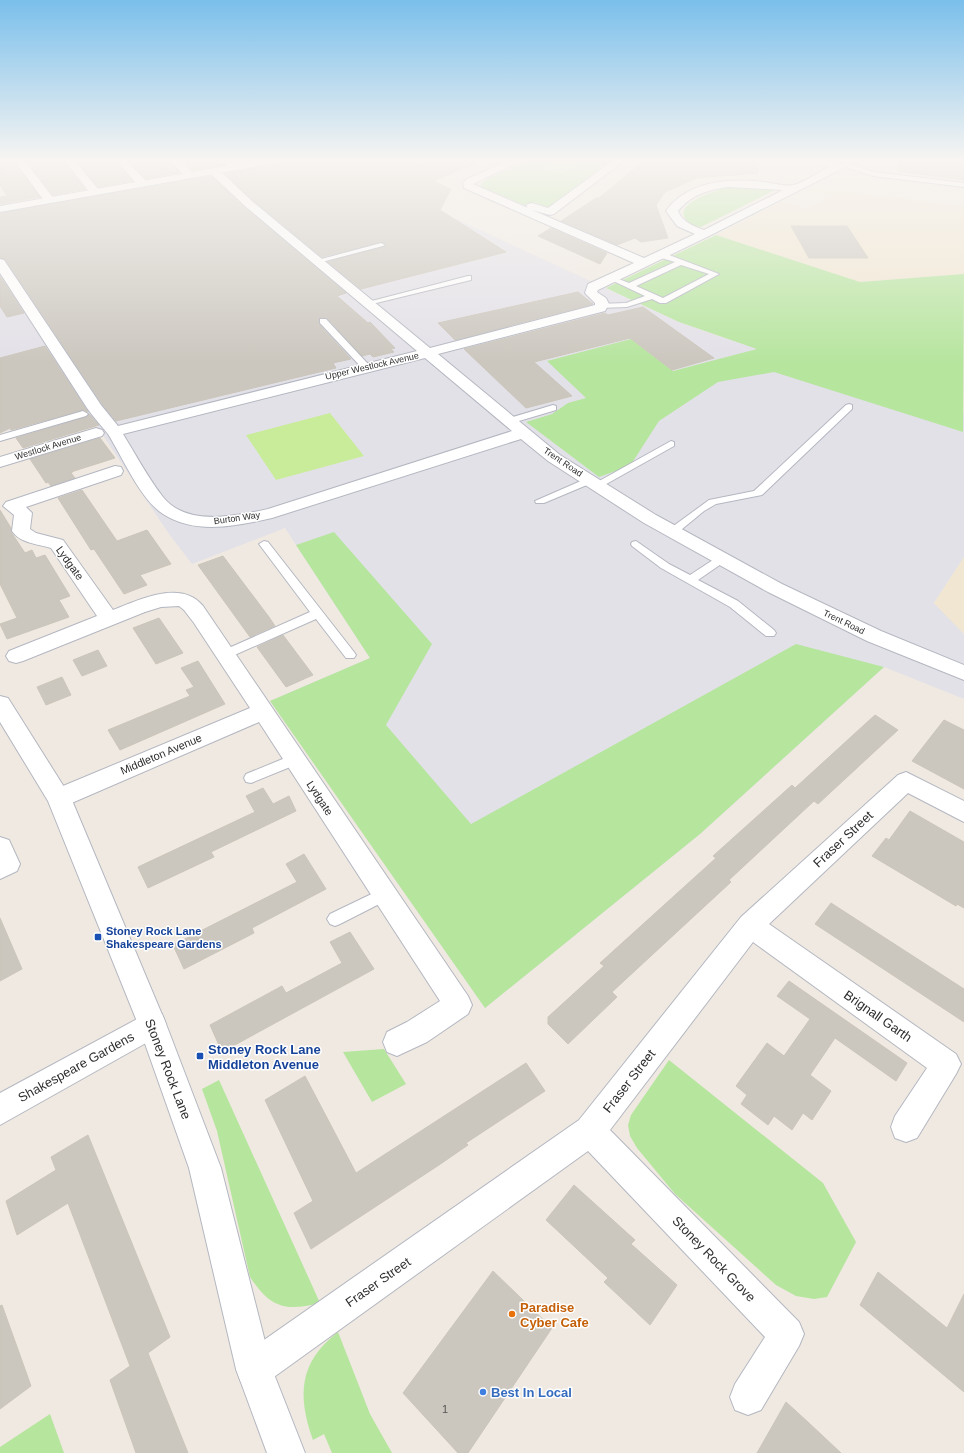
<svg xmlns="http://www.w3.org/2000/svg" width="964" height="1453" viewBox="0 0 964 1453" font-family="Arial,sans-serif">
<rect width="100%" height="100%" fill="#efe9e1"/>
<polygon fill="#e3e1e8" points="299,160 444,160 387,187 679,322 721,337 964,413 964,557 934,603 964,634 964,699 884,667 700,834 485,1008 270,701 370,658 285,528 192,564 169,534 84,407 0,433 0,212"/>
<g fill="#f0e6d1">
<polygon points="812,187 964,206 964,274 860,282 716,235 782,201 807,209 832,195 804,191"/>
<polygon points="964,557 964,634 934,603"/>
</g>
<g fill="#b6e59e">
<polygon points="530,160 558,160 542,169 581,162 572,160 612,160 548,208 535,202 524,205 481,187 481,184 485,180"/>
<path d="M728,187L774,188L775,190L701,227C694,226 689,224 685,218C675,203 717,190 728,187Z"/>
<polygon points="716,235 860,282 964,274 963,432 774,372 718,382 659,421 630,466 599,477 526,422 552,414 568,403 586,398 547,361 631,339 673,371 757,349 679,322 606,288"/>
<polygon points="334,532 432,644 386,725 471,824 796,644 884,667 700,834 485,1008 270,701 370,658 296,545"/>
<polygon points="384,1049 406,1084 372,1102 343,1052"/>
<polygon points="669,1060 823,1183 856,1242 827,1297 814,1299 796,1296 776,1285 675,1194 637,1148 630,1136 628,1125 631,1115"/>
<path d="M219,1080L320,1303C284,1312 270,1307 250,1277L217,1131L202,1089Z"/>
<path d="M338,1332L370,1414L392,1453H332L324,1434L313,1440C297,1395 299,1362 338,1332Z"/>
<polygon points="50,1414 64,1453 0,1453 0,1447"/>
</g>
<g fill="#c9ec9a">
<polygon points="558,160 581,162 562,173 542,169"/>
<polygon points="330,413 364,456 276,480 246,435"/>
</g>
<g fill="#cbc7bf" stroke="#cbc5ba">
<polygon points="0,160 13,160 40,197 0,204 0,197 7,196 0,185"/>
<polygon points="26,160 63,160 85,189 53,195"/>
<polygon points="76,160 115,160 133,181 98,187"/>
<polygon points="128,160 168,160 180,173 146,179"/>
<polygon points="182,160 221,160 225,165 193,170"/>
<polygon points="282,160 411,160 417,165 422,163 421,160 484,160 433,181 451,189 440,210 506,252 361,289 328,262 383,247 386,246 386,244 381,242 322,257 254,201 225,174 276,164"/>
<polygon points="645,160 757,160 758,173 697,178 665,192 656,205 668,238 641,242 635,238 617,245 561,221 596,198 599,198"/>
<polygon points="899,160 964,160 964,180 898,171"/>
<polygon points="211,176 244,207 346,293 337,296 368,323 370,322 395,348 391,349 394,352 373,357 370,354 362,356 327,318 320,318 319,324 351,359 333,363 336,368 116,421 102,404 5,259 0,258 0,213"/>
<polygon points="791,226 847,226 868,258 809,258"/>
<polygon points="551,228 607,253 600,264 538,236"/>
<polygon points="0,276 24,313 7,317 0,306"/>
<polygon points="578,292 593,304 455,340 438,323"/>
<polygon points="643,307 714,358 672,370 630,338 534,362 572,396 526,408 464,349 605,313 608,315"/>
<polygon points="45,346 88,412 83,410 11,430 10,428 0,433 0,358"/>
<polygon points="89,414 99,425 23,448 16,438 86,417"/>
<polygon points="100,438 115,458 74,471 71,473 75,478 51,486 48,482 46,483 30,459"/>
<polygon points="82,490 117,541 147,530 171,564 140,575 147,585 124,594 94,549 91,550 58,498"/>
<polygon points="0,510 11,528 11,532 25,553 32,550 36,558 45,555 70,596 59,600 69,617 7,639 0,624 17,618 0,584"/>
<polygon points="223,556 269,617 275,626 250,637 198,565"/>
<polygon points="159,618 183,653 156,664 133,628"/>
<polygon points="283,635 313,675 286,687 257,647"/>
<polygon points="98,650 107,666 82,676 73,660"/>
<polygon points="198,661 225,704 120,750 108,730 190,696 186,690 194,687 181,668"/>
<polygon points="62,677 71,695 46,705 37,687"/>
<polygon points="875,715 898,730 818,804 814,801 729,880 731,882 612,992 617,997 568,1044 548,1024 548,1017 604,966 600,963 716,858 713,856 792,785 795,788"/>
<polygon points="944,720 964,730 964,789 912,761"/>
<polygon points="263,788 273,804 289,796 296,811 211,852 214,857 148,888 138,867 255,812 246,796"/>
<polygon points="910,811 964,842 964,908 957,904 956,906 872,856 886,838 889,840"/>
<polygon points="304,854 326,889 252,928 254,933 184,969 173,945 297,882 286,864"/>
<polygon points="831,903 964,989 964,1022 815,924"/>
<polygon points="0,918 22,969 0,981"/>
<polygon points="350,932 374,969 222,1052 210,1025 282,986 286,993 342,963 330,942"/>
<polygon points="789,981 907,1063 896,1081 835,1038 810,1075 831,1091 812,1120 803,1113 792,1130 774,1116 768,1125 741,1104 747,1095 736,1086 767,1043 784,1056 810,1019 777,996"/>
<polygon points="526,1063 545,1091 466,1143 468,1145 439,1165 311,1249 294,1213 313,1201 265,1100 305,1076 356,1173"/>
<polygon points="88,1135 170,1337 148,1353 188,1453 136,1453 110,1380 130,1366 68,1203 17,1235 6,1201 56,1170 51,1157"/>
<polygon points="574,1185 635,1240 631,1244 677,1285 650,1325 604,1282 608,1278 546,1220"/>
<polygon points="493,1271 552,1328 468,1453 458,1453 403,1393"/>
<polygon points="878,1272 947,1328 964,1294 964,1392 860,1305"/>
<polygon points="2,1305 31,1386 0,1409 0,1306"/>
<polygon points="786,1402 809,1423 841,1453 757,1453"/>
</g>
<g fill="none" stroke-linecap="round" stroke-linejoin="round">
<g stroke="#b4b7c1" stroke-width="2">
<g id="lane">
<polygon points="412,160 419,160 421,162 418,164"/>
<polygon points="842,162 874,172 964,183 964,187 873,176 840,165 840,163"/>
<polygon points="381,243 385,245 383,246 318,263 314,261"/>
<path d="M658,253H664L719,274L666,303H660L652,299L627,307L598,308V304L626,303L645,296L607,278L611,276L629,283L675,262L658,257ZM681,265L709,274L663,298L636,286Z"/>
<polygon points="468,276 471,276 471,280 368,305 364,303"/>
<polygon points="320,319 326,319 369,365 369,369 363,369 320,323"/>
<polygon points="849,404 852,405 852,409 762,495 716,504 704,511 676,534 668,534 667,532 668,530 709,500 754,491 846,405"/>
<polygon points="553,405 556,406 556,410 509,424 504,421 506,419"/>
<polygon points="83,411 88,414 86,416 0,441 0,435"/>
<polygon points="671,441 674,442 674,446 601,487 597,488 592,485"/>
<polygon points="590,477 595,480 594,482 544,503 536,503 535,501"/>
<polygon points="264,541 268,542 354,652 356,655 354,658 346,658 316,619 230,657 222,657 220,654 222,651 310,612 259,544"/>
<polygon points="636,541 669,564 690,575 716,558 724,558 725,560 724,562 698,580 738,601 774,630 776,633 774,636 766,636 730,607 661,568 632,546 631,544 632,542"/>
<polygon points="295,754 300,755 302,759 300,763 251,783 246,782 244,778 246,774"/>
<polygon points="384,888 389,889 392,894 389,899 340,924 335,926 330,924 327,919 330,914"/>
</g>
</g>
<g stroke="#b4b7c1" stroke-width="2">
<g id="street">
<polygon points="14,160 24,160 55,200 53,202 45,202"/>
<polygon points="64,160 74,160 99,190 100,192 99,194 91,194"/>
<polygon points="116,160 126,160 146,181 147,183 146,185 138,185"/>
<polygon points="169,160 180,160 195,175 194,177 186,177"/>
<polygon points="222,160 233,160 240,167 235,170 231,169"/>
<path d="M510,160H523L473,184L528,208L526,206L528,204L532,203L548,208L614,160H625L554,214L550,215L532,210L644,258L695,234L677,226L666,211C688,180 730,178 765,182C773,183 785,187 793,185C802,184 822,170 831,166L807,163L802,160H856L855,162L709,236L598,290L597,292L606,298L609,304L605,311L438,354L560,455L656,515L782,584L881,631L964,665V680L867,641L768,592L644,523L548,461L521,439L272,518C237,526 195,535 163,514C140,499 123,458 108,434C101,425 93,417 87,408C58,363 29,318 0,273V259L4,260L101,405L118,426L417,351L245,206L210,173L209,171L210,169H218L253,202L430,348L595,305V303L585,293L588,284L634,263L464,188L463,183L467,179ZM728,187L783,190L704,230C694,226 682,222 678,211C691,195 707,190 728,187ZM425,358L512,431L268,509C236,516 187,527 163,497C148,478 136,455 123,434Z"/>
<polygon points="96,428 102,430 104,433 102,436 0,467 0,457"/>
<path d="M115,466L121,467L123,471L121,475L26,507L32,513L30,529L36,533L63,540L113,610C139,600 181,579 203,606L468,996L472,1005L468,1014L427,1042L397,1056L387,1052L383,1042L387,1032L407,1022L440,1001L259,722L67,805L59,807L51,805L47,798L51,791L250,708L194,623L184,610L179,606L161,607L145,612L23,661L16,663L9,661L6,656L9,651L97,616L51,548C37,544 20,543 12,531L14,515L3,506L6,502Z"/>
<polygon points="906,772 964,801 964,822 908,793 769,924 956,1054 961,1064 956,1074 917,1138 906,1142 895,1138 891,1127 895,1116 927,1068 753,942 610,1130 799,1322 804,1334 799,1346 761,1410 748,1415 735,1410 730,1397 735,1384 765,1337 588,1151 267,1382 254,1387 241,1382 236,1369 241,1356 579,1120 741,917 898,775"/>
<polygon points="0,837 9,840 20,864 17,871 0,879"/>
<polygon points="152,1011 162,1014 166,1024 162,1034 0,1125 0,1093"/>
</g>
</g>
<g stroke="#b4b7c1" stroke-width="2">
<g id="secondary">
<polygon points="260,160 281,160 276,163 0,212 0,206"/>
<polygon points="0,696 8,698 71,798 166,1024 221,1168 272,1369 305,1453 267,1453 236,1369 189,1168 138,1024 48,801 0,722"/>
</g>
</g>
<use href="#lane" fill="#fff" fill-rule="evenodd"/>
<use href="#street" fill="#fff" fill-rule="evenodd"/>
<use href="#secondary" fill="#fff" fill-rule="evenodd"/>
</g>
<linearGradient id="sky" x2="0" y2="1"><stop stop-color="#7abfeb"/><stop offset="0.44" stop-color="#f8f5f2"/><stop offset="1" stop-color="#f8f5f2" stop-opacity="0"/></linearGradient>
<rect width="964" height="363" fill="url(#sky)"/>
<g fill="#1a4fb4" stroke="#fff" stroke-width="1.5">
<rect x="94" y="933" width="8" height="8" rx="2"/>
<rect x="196" y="1052" width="8" height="8" rx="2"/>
</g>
<circle fill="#e8710a" stroke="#fff" stroke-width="1.5" cx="512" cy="1314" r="4"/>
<circle fill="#3f7fe0" stroke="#fff" stroke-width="1.5" cx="483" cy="1392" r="4"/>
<g text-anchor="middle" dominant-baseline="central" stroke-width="3" stroke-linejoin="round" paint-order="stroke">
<g font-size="9" fill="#2e2e2e" stroke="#fff">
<text transform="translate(372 366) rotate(-13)">Upper Westlock Avenue</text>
<text transform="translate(48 447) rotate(-17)">Westlock Avenue</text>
<text transform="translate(563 462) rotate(34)">Trent Road</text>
<text transform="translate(237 518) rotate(-8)">Burton Way</text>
<text transform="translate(844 622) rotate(26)">Trent Road</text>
</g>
<g font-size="11" fill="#2e2e2e" stroke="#fff">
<text transform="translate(70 563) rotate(54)">Lydgate</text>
<text transform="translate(161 754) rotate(-23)">Middleton Avenue</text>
<text transform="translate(320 798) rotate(57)">Lydgate</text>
</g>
<g font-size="11" font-weight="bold" fill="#164399" stroke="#fff" text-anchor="start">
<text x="106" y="931">Stoney Rock Lane<tspan x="106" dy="13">Shakespeare Gardens</tspan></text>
</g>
<g font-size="11" fill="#555452">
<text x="445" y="1409">1</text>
</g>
<g font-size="13" fill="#2e2e2e" stroke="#fff">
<text transform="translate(843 839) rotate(-43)">Fraser Street</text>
<text transform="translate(878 1016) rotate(35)">Brignall Garth</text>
<text transform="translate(76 1067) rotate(-29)">Shakespeare Gardens</text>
<text transform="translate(168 1069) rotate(69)">Stoney Rock Lane</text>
<text transform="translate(629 1081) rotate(-52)">Fraser Street</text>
<text transform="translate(714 1259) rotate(46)">Stoney Rock Grove</text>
<text transform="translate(378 1282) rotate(-35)">Fraser Street</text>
</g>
<g font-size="13" font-weight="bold" fill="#164399" stroke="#fff" text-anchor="start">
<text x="208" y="1049">Stoney Rock Lane<tspan x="208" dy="15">Middleton Avenue</tspan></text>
</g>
<g font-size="13" font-weight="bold" fill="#c56008" stroke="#fff" text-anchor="start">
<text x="520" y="1307">Paradise<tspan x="520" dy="15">Cyber Cafe</tspan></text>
</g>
<g font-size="13" font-weight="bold" fill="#366cbe" stroke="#fff" text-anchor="start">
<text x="491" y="1392">Best In Local</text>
</g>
</g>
</svg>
